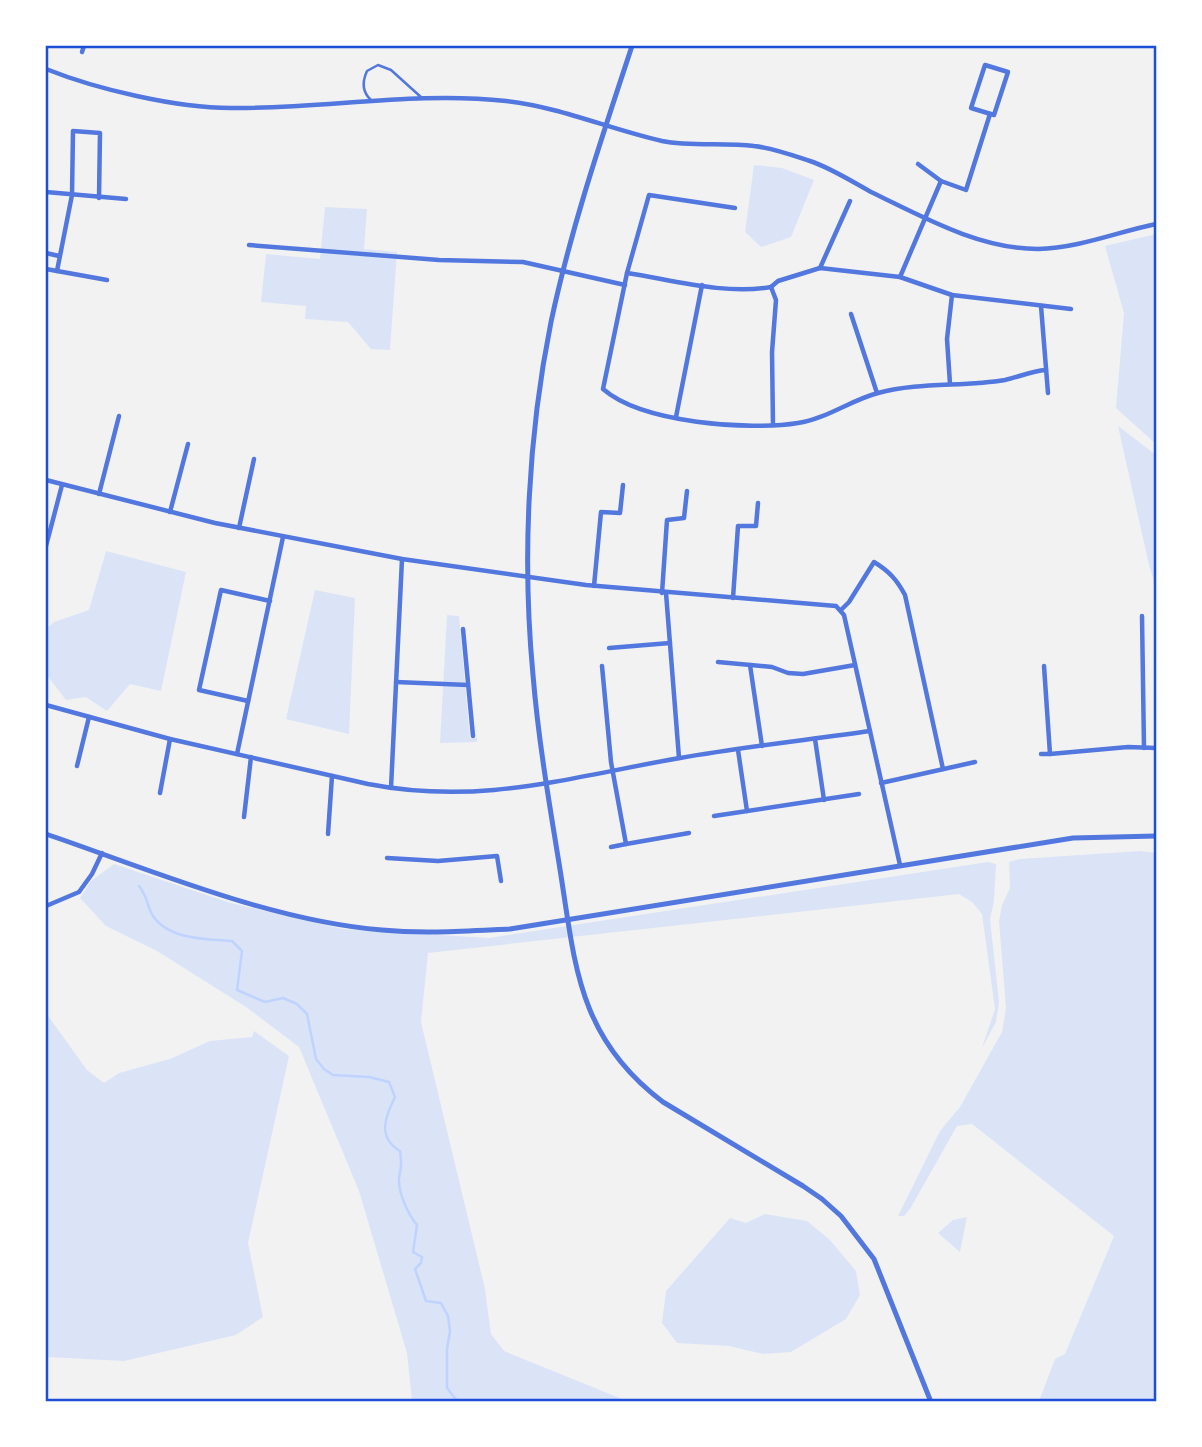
<svg xmlns="http://www.w3.org/2000/svg" width="1202" height="1447" viewBox="0 0 1202 1447" font-family="Cabin,sans-serif">
<rect width="100%" height="100%" fill="#f2f2f2"/>
<g fill="#dbe4f7">
<polygon points="754,165 782,168 814,180 791,237 761,247 745,232"/>
<polygon points="325,207 367,209 364,249 397,252 390,350 371,349 348,322 305,319 306,306 261,302 266,254 320,259"/>
<polygon points="1156,234 1156,444 1116,408 1124,313 1105,246"/>
<polygon points="1118,426 1156,455 1156,587 1149,565"/>
<polygon points="106,551 186,572 161,691 130,684 107,711 86,697 66,700 46,674 46,629 54,622 89,610"/>
<polygon points="315,590 355,598 349,734 286,719"/>
<polygon points="447,615 459,616 470,738 477,738 477,742 440,743"/>
<polygon points="1140,851 1156,853 1156,1401 1039,1401 1055,1359 1065,1354 1114,1236 972,1124 957,1126 910,1209 904,1216 898,1216 940,1131 960,1107 1002,1032 1006,1008 999,921 1002,905 1010,888 1009,862 1020,859"/>
<polygon points="988,862 996,864 994,901 990,919 999,1002 996,1022 982,1048 995,1009 982,914 972,902 959,894 428,953 421,1022 485,1289 491,1334 504,1351 627,1401 412,1401 407,1353 359,1191 299,1047 246,1007 157,951 106,926 80,898 91,881 114,864 231,903 343,929 489,938"/>
<polygon points="46,1013 87,1070 104,1083 119,1073 170,1059 210,1041 252,1037 254,1031 289,1056 248,1243 263,1317 236,1335 124,1361 46,1357"/>
<polygon points="765,1214 807,1221 830,1240 856,1271 860,1295 846,1319 791,1352 763,1354 729,1346 677,1343 662,1323 666,1291 730,1218 746,1223"/>
<polygon points="967,1217 960,1252 938,1233 953,1220"/>
</g>
<g fill="none" stroke-linecap="round" stroke-linejoin="round">
<g stroke="#bfd3fe" stroke-width="2.5">
<path d="M139,886C148,897 147,907 153,916C169,940 208,939 232,941L242,951L237,990L265,1002L283,998L297,1004L307,1014L316,1059L324,1069L333,1075L369,1077L389,1082L395,1097C385,1117 377,1137 400,1151C402,1162 401,1168 399,1178C398,1193 408,1214 417,1225L413,1252L422,1257L421,1263L415,1269L426,1301L441,1303L448,1316L450,1331L447,1349V1388L458,1402"/>
<polyline points="488,1402 492,1402"/>
</g>
<path stroke="#5277de" stroke-width="2.5" d="M371,100C362,92 362,82 367,71L378,65L391,70L422,98"/>
<g stroke="#5277de" stroke-width="4.5">
<polyline points="82,52 84,46"/>
<polygon points="985,65 1008,72 994,115 971,108"/>
<path d="M46,69C96,89 176,108 231,108C323,109 415,91 506,101C560,107 609,129 662,141C692,147 724,142 754,146C773,148 792,155 810,161C831,168 851,181 871,192C923,217 979,249 1038,249C1079,248 1117,232 1156,224"/>
<polyline points="918,164 941,181"/>
<polyline points="46,192 126,199"/>
<path d="M735,208L649,195L627,273L603,389C642,423 749,431 798,423C826,419 851,400 878,393C919,382 963,387 1005,380C1019,377 1031,371 1046,370"/>
<polyline points="249,245 439,260 523,262 625,285"/>
<polyline points="46,253 59,256"/>
<polyline points="820,268 850,201"/>
<polyline points="46,269 107,280"/>
<polyline points="57,271 72,195 73,131 100,133 99,198"/>
<path d="M627,273C673,280 724,295 771,287"/>
<polyline points="900,277 941,181 966,190 990,114"/>
<polyline points="771,287 778,281 820,268 900,277 952,295 1071,309"/>
<polyline points="771,287 776,300 772,352 773,425"/>
<polyline points="1041,306 1048,393"/>
<polyline points="851,314 877,393"/>
<polyline points="950,384 947,339 952,295"/>
<polyline points="676,417 702,285"/>
<polyline points="46,480 215,523 402,559 586,585 836,606 844,615 900,865"/>
<polyline points="99,494 119,416"/>
<polyline points="170,512 188,444"/>
<polyline points="239,528 254,459"/>
<polyline points="46,546 62,485"/>
<polyline points="594,586 601,512 620,513 623,485"/>
<polyline points="662,593 667,520 684,518 687,491"/>
<polyline points="666,593 679,758"/>
<polyline points="733,598 738,526 756,526 758,503"/>
<path d="M841,610L849,602L874,562C889,571 897,580 905,595L943,769"/>
<polyline points="1142,616 1144,748"/>
<polyline points="463,629 473,736"/>
<polyline points="609,648 670,643"/>
<polyline points="718,662 772,667 788,673 803,674 855,665"/>
<polyline points="750,665 762,746"/>
<polyline points="602,666 611,762 626,844 611,847"/>
<polyline points="1044,666 1050,754 1128,747 1156,748"/>
<polyline points="396,682 468,685"/>
<polyline points="248,701 199,690 221,590 270,601"/>
<path d="M46,705L170,739L368,784C482,806 569,777 680,758C743,747 807,740 870,731"/>
<polyline points="815,739 824,800"/>
<polyline points="738,750 747,811"/>
<polyline points="237,754 283,537"/>
<polyline points="1041,754 1050,754"/>
<polyline points="77,766 89,717"/>
<polyline points="881,783 975,762"/>
<polyline points="391,788 402,559"/>
<polyline points="160,793 170,739"/>
<polyline points="714,816 859,794"/>
<polyline points="244,817 251,757"/>
<polyline points="328,834 332,776"/>
<polyline points="626,844 689,833"/>
<polyline points="387,858 438,861 497,856 501,881"/>
<polyline points="46,906 79,892 92,874 102,853"/>
</g>
<g stroke="#5277de" stroke-width="5">
<path d="M632,46C602,137 571,228 551,322C528,436 522,559 533,675C538,736 548,796 558,857C575,958 574,1035 663,1102L803,1186L822,1199L841,1216L874,1259L931,1402"/>
<path d="M46,834C151,870 271,921 382,930C424,934 467,931 510,929L1073,838L1156,836"/>
</g>
</g>
<rect width="1202" height="1447" fill="none" stroke="#ffffff" stroke-width="94"/>
<rect x="47" y="47" width="1108" height="1353" fill="none" stroke="#1d4ed8" stroke-width="2.5"/>
</svg>
